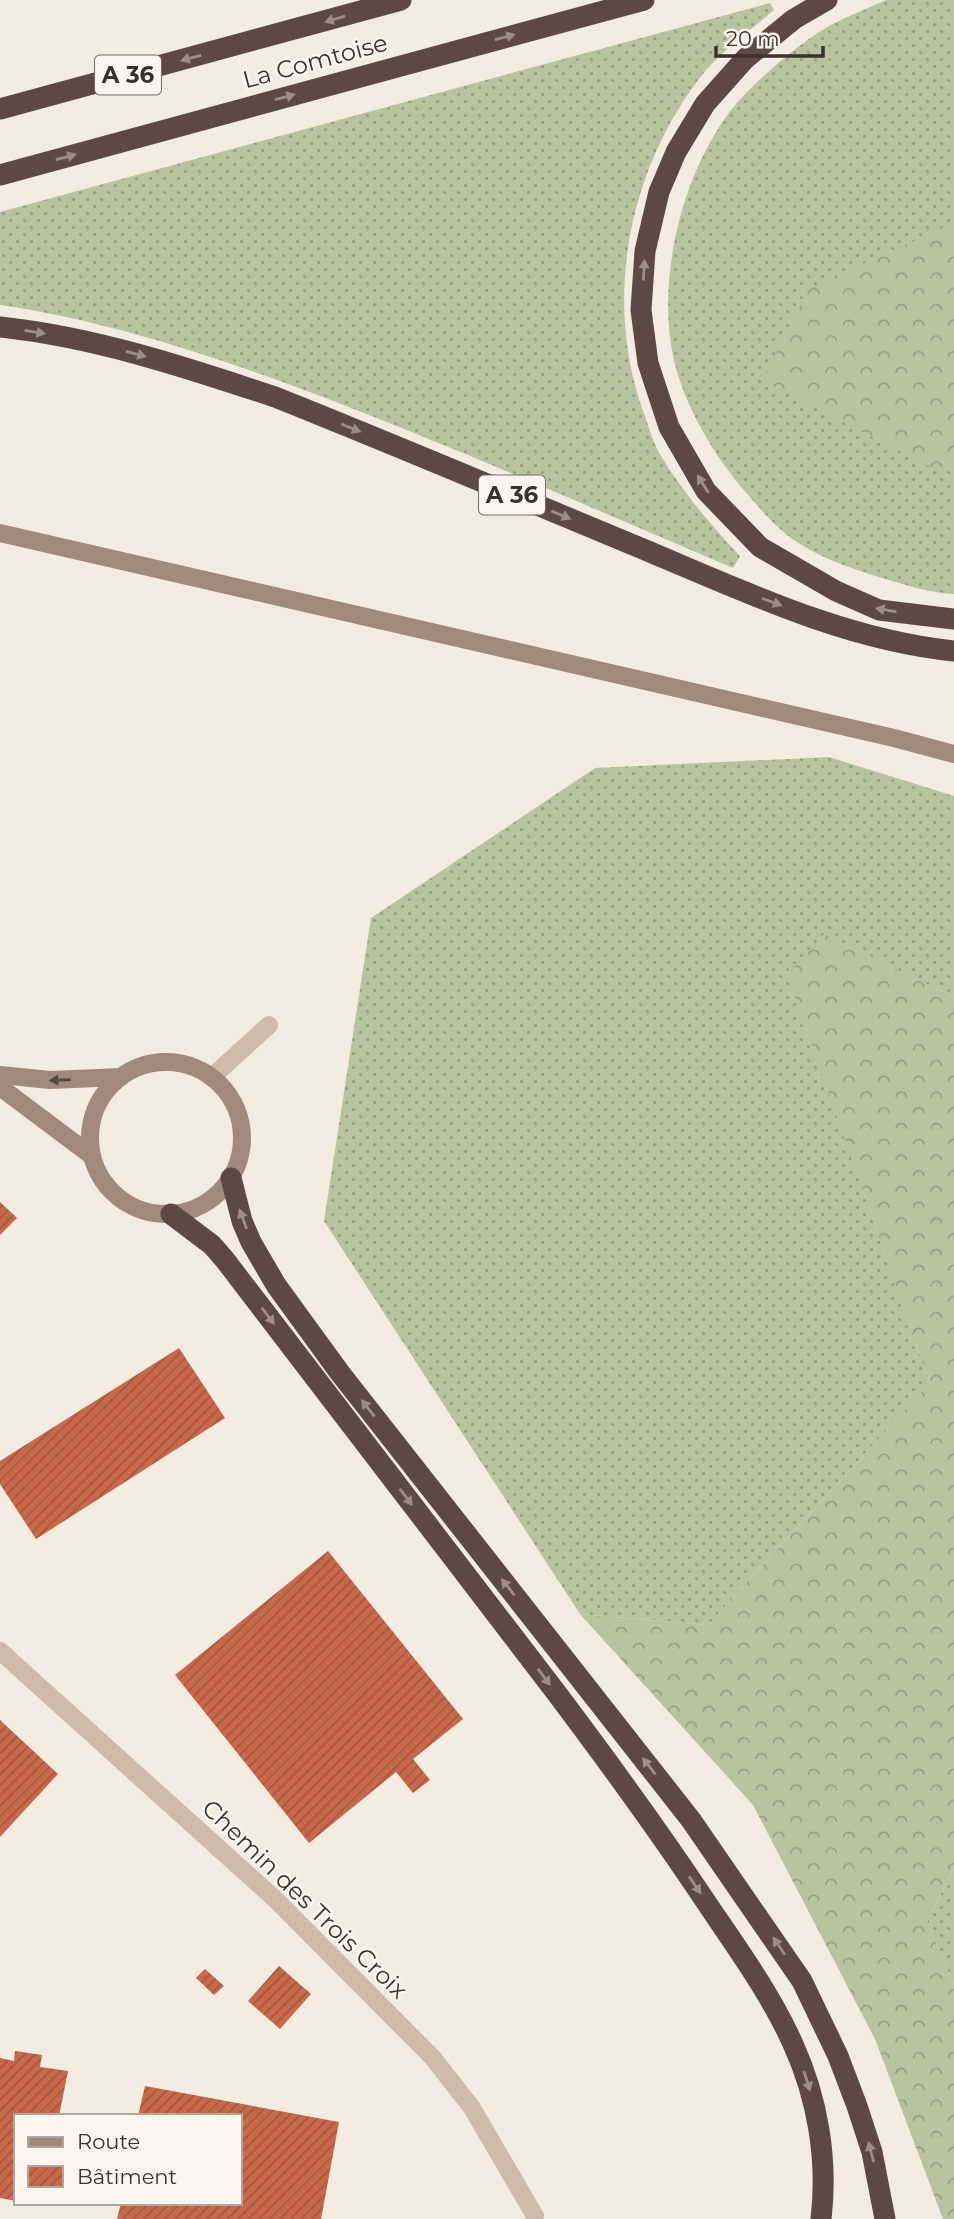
<svg xmlns="http://www.w3.org/2000/svg" width="954" height="2219" viewBox="0 0 954 2219" font-family="Montserrat,sans-serif">
<defs>
<pattern id="grass-dots" width="8" height="8" patternUnits="userSpaceOnUse" patternTransform="scale(1.75)"><rect width="8" height="8" fill="#b8c4a0"/><path d="M2 2h.1M6 6h.1" fill="none" stroke="#97a083" stroke-width="1.8" stroke-linecap="round"/></pattern>
<pattern id="forest-crowns" width="20" height="18" patternUnits="userSpaceOnUse" patternTransform="scale(1.75)"><rect width="20" height="18" fill="#b8c4a0"/><path d="M2 6a3 3 0 1 1 6 0M12 15a3 3 0 1 1 6 0" fill="none" stroke="#97a083"/></pattern>
<pattern id="building-hatch" width="6" height="6" patternUnits="userSpaceOnUse" patternTransform="scale(1.75)"><rect width="6" height="6" fill="#c8694b"/><path d="M-1 1l2-2M0 6l6-6M5 7l2-2" fill="none" stroke="#a4573f"/></pattern>
</defs>
<rect width="100%" height="100%" fill="#f4ebe1"/>
<g fill="url(#grass-dots)">
<path d="M886,0H954V594C929,593 906,585 882,578C850,568 819,558 791,538C773,525 757,505 743,489C715,456 691,416 678,375C653,295 678,184 726,117C745,89 803,39 833,24C850,15 869,8 886,0Z"/>
<path d="M770,3L774,10C752,29 725,48 706,70C630,164 602,296 643,411C648,424 652,439 658,451C681,490 709,523 740,556L733,568C603,513 473,455 341,404C231,362 117,322 0,305V212Z"/>
<polygon points="829,757 954,796 954,997 824,935 788,975 930,1383 708,1625 580,1614 324,1221 371,918 595,768"/>
<polygon points="954,1867 954,1985 927,1922"/>
</g>
<g fill="url(#forest-crowns)">
<polygon points="945,227 954,241 954,454 942,473 762,380 809,288"/>
<polygon points="824,934 954,997 954,1867 927,1922 954,1985 954,2219 943,2219 875,2039 753,1805 580,1614 708,1625 930,1383 787,975"/>
</g>
<g fill="url(#building-hatch)">
<polygon points="0,1202 17,1218 0,1235"/>
<polygon points="179,1348 225,1418 36,1539 0,1484 0,1461"/>
<polygon points="328,1551 463,1719 413,1759 430,1780 413,1793 396,1772 309,1843 175,1675"/>
<polygon points="0,1720 58,1774 0,1837"/>
<polygon points="279,1966 311,1994 280,2029 248,2001"/>
<polygon points="205,1969 224,1986 214,1995 196,1978"/>
<polygon points="15,2051 42,2055 40,2067 68,2071 59,2116 16,2116 16,2201 0,2198 0,2058 14,2061"/>
<polygon points="145,2086 339,2122 321,2219 117,2219 121,2203 240,2203 240,2116 138,2116"/>
</g>
<g fill="none" stroke-linecap="round" stroke-linejoin="round">
<polyline stroke="#cdbbac" stroke-width="18" points="212,1077 269,1025"/>
<polyline stroke="#cdbbac" stroke-width="18" points="0,1651 276,1900 433,2058 472,2108 535,2216"/>
<g stroke="#a18a7d" stroke-width="18">
<polyline points="0,533 894,738 954,754"/>
<circle cx="166" cy="1138" r="76"/>
<polyline points="0,1075 50,1080 121,1077"/>
<polyline points="0,1087 92,1156"/>
</g>
<g stroke="#5c4a42" stroke-width="21">
<polyline points="827,0 794,19 745,59 705,104 676,152 659,192 645,251 641,310 648,363 669,427 706,491 760,547 836,591 879,610 954,619"/>
<polyline points="0,109 401,0"/>
<polyline points="0,175 644,0"/>
<path d="M0,327C94,337 185,367 275,397C398,446 520,498 643,549C743,591 845,640 954,651"/>
<polyline points="231,1178 242,1221 251,1242 276,1285 340,1373 691,1820 802,1981 838,2056 857,2106 872,2152 885,2219"/>
<path d="M171,1214L212,1245L225,1260C335,1404 445,1547 555,1691C607,1760 658,1830 706,1902C737,1948 770,1993 793,2044C818,2099 828,2160 821,2219"/>
</g>
</g>
<defs><path id="oneway-solid" d="M-6-.8H1V-3.2L6.5 0L1 3.2V.8H-6Z" transform="scale(1.75)"/></defs>
<g fill="#9c8e87">
<use href="#oneway-solid" transform="translate(335 19) rotate(164)"/>
<use href="#oneway-solid" transform="translate(505 37) rotate(-15)"/>
<use href="#oneway-solid" transform="translate(191 58) rotate(165)"/>
<use href="#oneway-solid" transform="translate(285 97) rotate(-15)"/>
<use href="#oneway-solid" transform="translate(66 157) rotate(-15)"/>
<use href="#oneway-solid" transform="translate(644 270) rotate(-87)"/>
<use href="#oneway-solid" transform="translate(35 332) rotate(9)"/>
<use href="#oneway-solid" transform="translate(136 354) rotate(15)"/>
<use href="#oneway-solid" transform="translate(351 428) rotate(22)"/>
<use href="#oneway-solid" transform="translate(703 484) rotate(-122)"/>
<use href="#oneway-solid" transform="translate(561 515) rotate(23)"/>
<use href="#oneway-solid" transform="translate(772 602) rotate(20)"/>
<use href="#oneway-solid" transform="translate(886 610) rotate(-170)"/>
<use href="#oneway-solid" transform="translate(243 1219) rotate(-110)"/>
<use href="#oneway-solid" transform="translate(268 1316) rotate(53)"/>
<use href="#oneway-solid" transform="translate(368 1408) rotate(-128)"/>
<use href="#oneway-solid" transform="translate(406 1497) rotate(53)"/>
<use href="#oneway-solid" transform="translate(508 1587) rotate(-128)"/>
<use href="#oneway-solid" transform="translate(544 1677) rotate(53)"/>
<use href="#oneway-solid" transform="translate(649 1766) rotate(-128)"/>
<use href="#oneway-solid" transform="translate(695 1885) rotate(56)"/>
<use href="#oneway-solid" transform="translate(779 1946) rotate(-124)"/>
<use href="#oneway-solid" transform="translate(807 2081) rotate(72)"/>
<use href="#oneway-solid" transform="translate(871 2152) rotate(-105)"/>
</g>
<use fill="#544640" href="#oneway-solid" transform="translate(60 1080) rotate(178)"/>
<g text-anchor="middle" dominant-baseline="central" stroke-width="5" stroke-linejoin="round" paint-order="stroke">
<g fill="#fbf5ee" stroke="#756b66" stroke-width="2">
<rect x="95" y="55.5" width="66" height="39" rx="5"/>
<rect x="479" y="475.5" width="66" height="39" rx="5"/>
</g>
<g font-size="23" font-weight="bold" fill="#3b302b">
<text x="128" y="75">A 36</text>
<text x="512" y="495">A 36</text>
</g>
<g font-size="24" fill="#3b302b" stroke="#fbf5ee">
<text transform="translate(315 61) rotate(-15)">La Comtoise</text>
<text transform="translate(305 1899) rotate(44)">Chemin des Trois Croix</text>
</g>
</g>
<rect x="14" y="2114" width="228" height="91" fill="#fbf5ee" stroke="#aea6a0" stroke-width="2"/>
<rect x="28" y="2137" width="35" height="10" fill="#a18a7d" stroke="#aea6a0" stroke-width="2"/>
<text x="77" y="2149" font-size="21" fill="#3b302b">Route</text>
<rect x="28" y="2166" width="35" height="21" fill="url(#building-hatch)" stroke="#aea6a0" stroke-width="2"/>
<text x="77" y="2184" font-size="21" fill="#3b302b">Bâtiment</text>
<path d="M716 46v10h107v-10" fill="none" stroke="#3b302b" stroke-width="3.5"/>
<text x="726" y="46" font-size="21" fill="#3b302b" stroke="#fbf5ee" stroke-width="5" paint-order="stroke">20 m</text>
</svg>
